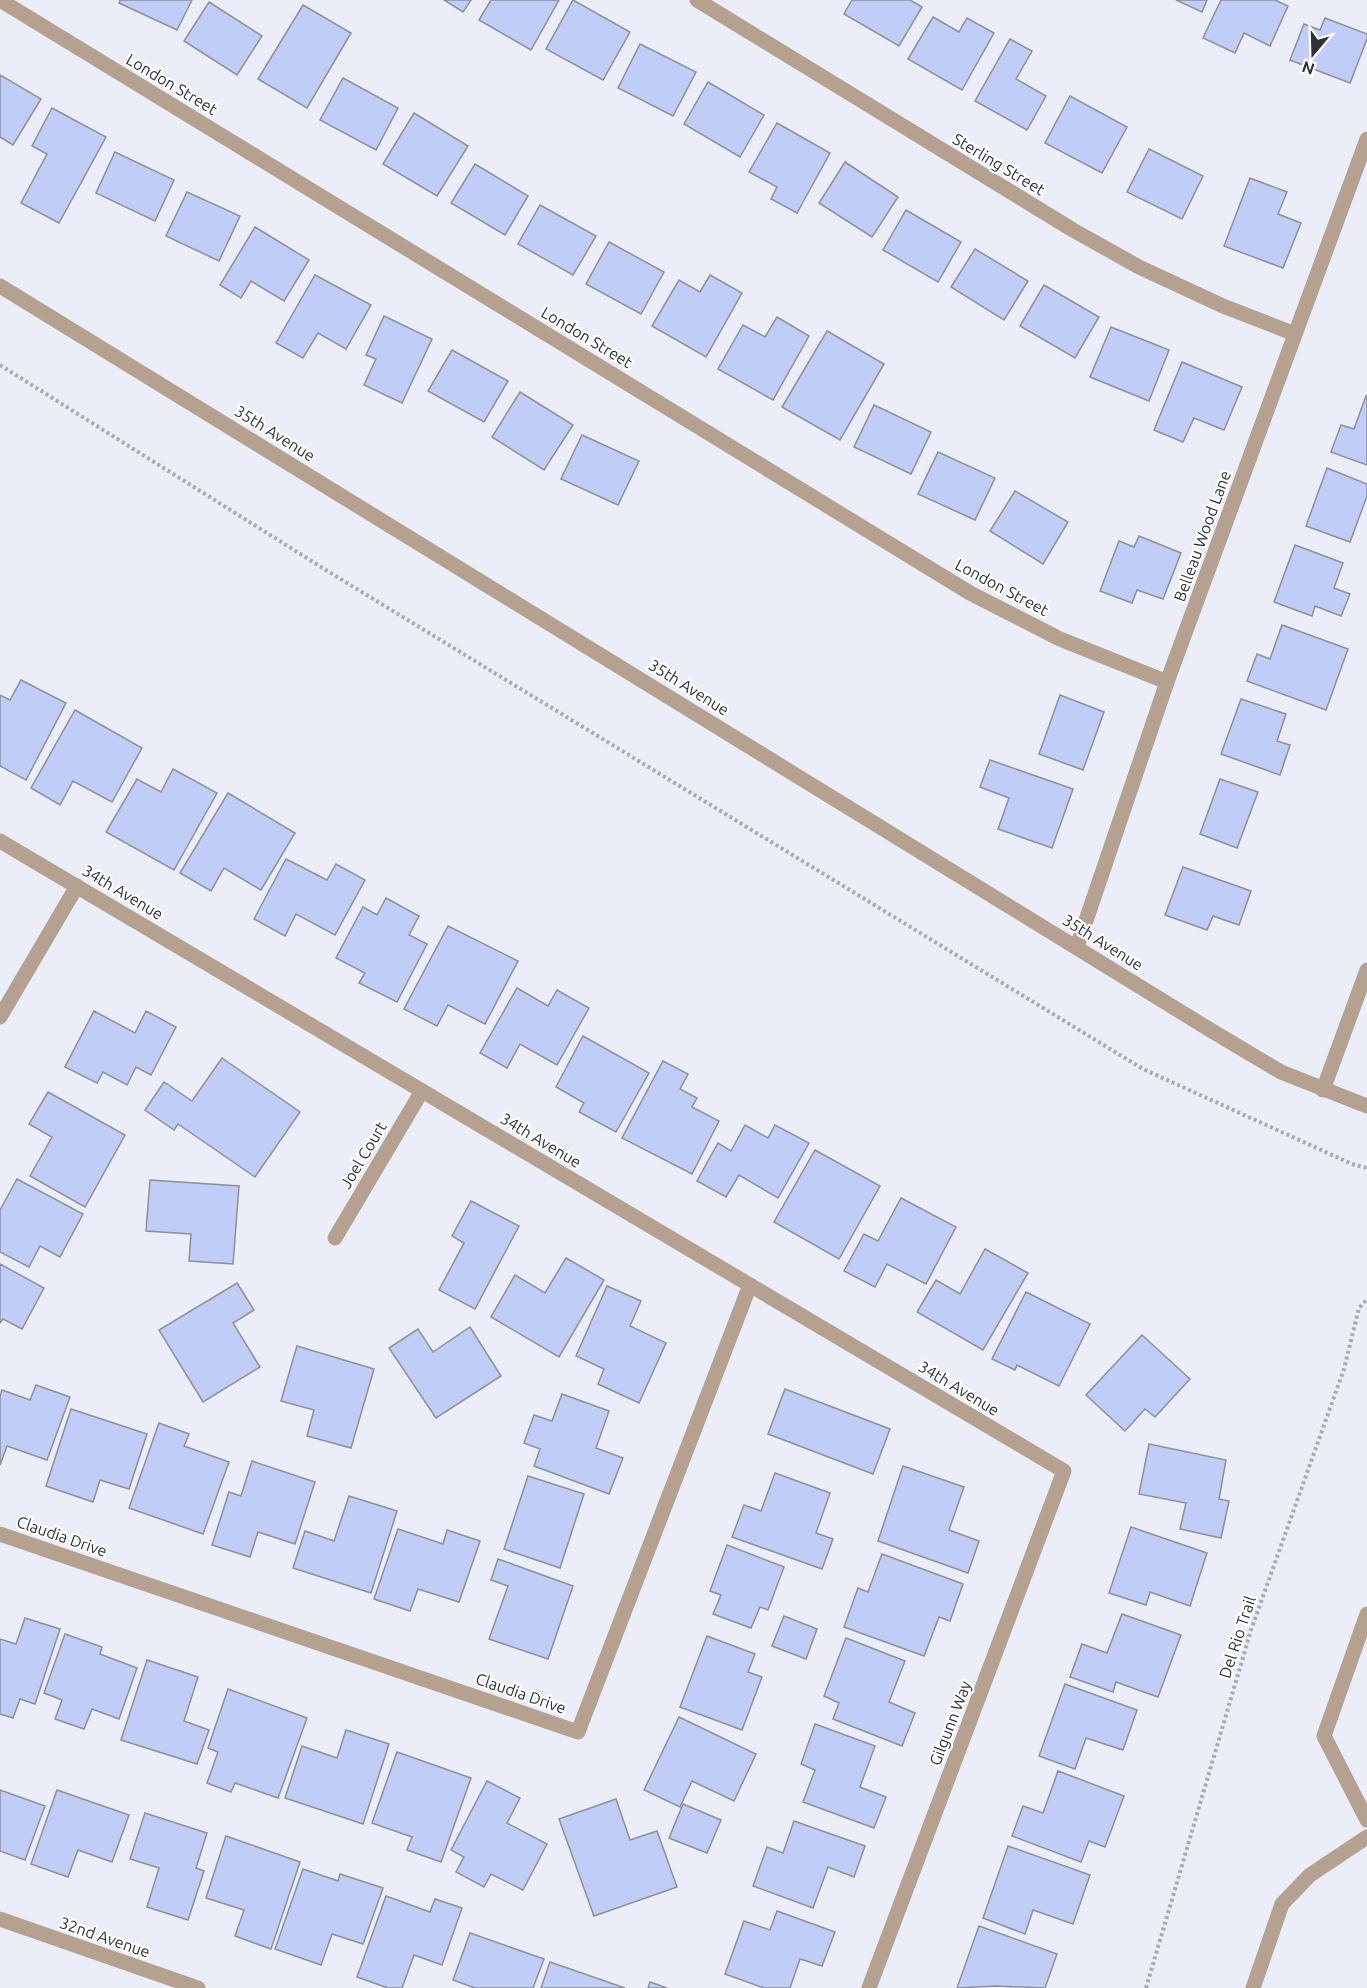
<svg xmlns="http://www.w3.org/2000/svg" width="1367" height="1988" viewBox="0 0 1367 1988" font-family="Ubuntu,sans-serif">
<rect width="100%" height="100%" fill="#ebeef8"/>
<g fill="#c0cdf6" stroke="#8d9099" stroke-width="1.5">
<polygon points="120,0 192,0 177,30 119,3"/>
<polygon points="444,0 471,0 463,12"/>
<polygon points="491,0 559,0 531,50 479,20"/>
<polygon points="573,0 630,32 603,80 546,49"/>
<polygon points="852,0 910,0 922,7 899,46 844,14"/>
<polygon points="1176,0 1207,0 1202,12"/>
<polygon points="1221,0 1275,0 1288,6 1270,46 1244,33 1235,53 1203,38"/>
<polygon points="209,2 262,36 237,75 184,41"/>
<polygon points="303,5 351,33 307,108 258,79"/>
<polygon points="933,17 959,32 967,18 994,33 962,90 908,59"/>
<polygon points="1325,18 1367,34 1367,39 1350,83 1290,60 1304,24 1320,30"/>
<polygon points="1010,39 1032,51 1016,79 1046,96 1027,130 975,101"/>
<polygon points="640,44 696,72 673,116 618,88"/>
<polygon points="0,75 41,99 13,145 0,137"/>
<polygon points="343,78 398,108 376,150 320,120"/>
<polygon points="708,82 764,115 740,157 684,124"/>
<polygon points="1070,96 1127,127 1102,173 1045,143"/>
<polygon points="52,108 106,137 59,223 21,203 47,154 32,146"/>
<polygon points="414,113 468,146 437,196 383,164"/>
<polygon points="777,123 830,153 797,213 771,199 777,187 749,172"/>
<polygon points="1149,149 1203,176 1182,219 1127,192"/>
<polygon points="115,152 174,180 155,221 96,193"/>
<polygon points="845,162 898,197 872,237 819,203"/>
<polygon points="475,164 528,196 505,235 451,203"/>
<polygon points="1250,178 1287,192 1278,214 1301,223 1283,268 1224,246"/>
<polygon points="187,192 240,216 219,261 166,236"/>
<polygon points="540,205 596,236 573,275 518,244"/>
<polygon points="906,210 961,242 938,282 883,250"/>
<polygon points="255,227 309,260 284,301 251,281 241,298 220,285"/>
<polygon points="609,242 664,272 641,314 586,284"/>
<polygon points="975,249 1028,281 1004,320 951,287"/>
<polygon points="315,275 371,305 346,349 318,333 303,358 276,343"/>
<polygon points="710,275 742,293 706,357 652,326 679,280 700,292"/>
<polygon points="1044,285 1099,317 1075,358 1020,326"/>
<polygon points="384,316 432,339 402,403 364,385 376,359 366,355"/>
<polygon points="777,317 809,336 773,400 718,369 743,325 765,337"/>
<polygon points="1111,327 1169,350 1149,401 1090,377"/>
<polygon points="827,331 884,364 840,440 782,407"/>
<polygon points="452,350 508,381 484,422 428,391"/>
<polygon points="1182,362 1242,387 1224,430 1194,418 1183,442 1154,430"/>
<polygon points="520,392 573,425 544,470 492,437"/>
<polygon points="1366,396 1367,396 1367,465 1331,452 1341,425 1354,429"/>
<polygon points="874,405 931,432 911,474 854,447"/>
<polygon points="582,435 639,461 618,505 561,479"/>
<polygon points="938,452 995,478 975,520 918,494"/>
<polygon points="1327,468 1367,484 1367,496 1350,542 1306,526"/>
<polygon points="1015,491 1068,522 1043,564 990,531"/>
<polygon points="1139,536 1181,553 1163,599 1137,590 1132,603 1100,591 1119,541 1134,547"/>
<polygon points="1295,545 1343,563 1334,588 1350,594 1341,616 1315,606 1312,616 1274,602"/>
<polygon points="1282,625 1348,649 1326,710 1247,681 1257,654 1270,659"/>
<polygon points="21,680 66,703 26,780 0,766 0,695 10,700"/>
<polygon points="1060,695 1104,712 1083,770 1039,754"/>
<polygon points="1241,699 1286,714 1277,741 1290,745 1280,775 1221,754"/>
<polygon points="75,710 142,748 112,802 73,781 60,805 31,788"/>
<polygon points="990,760 1073,789 1052,848 998,829 1009,798 980,787"/>
<polygon points="173,769 217,793 174,870 106,832 137,779 161,792"/>
<polygon points="1220,779 1258,792 1237,848 1200,834"/>
<polygon points="228,793 295,833 261,890 224,868 211,891 180,873"/>
<polygon points="286,859 327,880 336,864 365,880 335,935 296,914 285,936 254,919"/>
<polygon points="1183,867 1251,891 1239,925 1213,916 1207,930 1165,915"/>
<polygon points="386,898 419,916 409,935 427,944 397,1002 359,983 365,973 336,958 363,907 377,915"/>
<polygon points="448,926 518,961 485,1024 448,1005 437,1026 404,1009"/>
<polygon points="517,988 548,1006 557,990 589,1008 557,1065 520,1044 507,1068 480,1053"/>
<polygon points="94,1011 135,1033 146,1011 176,1027 151,1075 136,1067 127,1085 103,1072 97,1083 65,1067"/>
<polygon points="583,1036 649,1073 616,1132 579,1112 584,1103 556,1087"/>
<polygon points="222,1058 300,1112 255,1177 178,1124 174,1130 145,1110 164,1082 192,1101"/>
<polygon points="663,1061 688,1074 680,1089 697,1098 692,1107 719,1121 692,1174 622,1138"/>
<polygon points="48,1092 125,1135 85,1207 30,1176 52,1137 29,1124"/>
<polygon points="745,1125 768,1138 775,1125 809,1143 778,1198 739,1175 726,1197 697,1181 718,1143 731,1151"/>
<polygon points="815,1150 880,1186 839,1259 774,1222"/>
<polygon points="17,1179 83,1214 60,1257 40,1246 29,1267 0,1252 0,1210"/>
<polygon points="150,1180 239,1186 233,1264 189,1261 191,1234 146,1231"/>
<polygon points="901,1198 956,1227 926,1284 887,1264 875,1287 844,1271 864,1234 878,1241"/>
<polygon points="471,1201 519,1226 475,1309 439,1290 464,1243 452,1236"/>
<polygon points="985,1249 1028,1273 983,1350 917,1312 936,1280 960,1294"/>
<polygon points="566,1258 604,1280 559,1357 491,1317 515,1275 545,1293"/>
<polygon points="0,1264 44,1288 22,1329 3,1319 0,1323"/>
<polygon points="237,1283 254,1310 233,1323 260,1367 203,1402 159,1330"/>
<polygon points="607,1286 641,1301 630,1326 666,1343 639,1403 598,1384 604,1369 576,1356"/>
<polygon points="1026,1292 1090,1324 1059,1386 1017,1365 1015,1370 992,1359"/>
<polygon points="470,1327 501,1376 436,1418 389,1348 418,1329 433,1352"/>
<polygon points="1142,1335 1190,1379 1155,1417 1145,1409 1125,1431 1086,1395"/>
<polygon points="297,1346 374,1369 351,1448 307,1436 314,1410 281,1401"/>
<polygon points="36,1385 70,1397 47,1460 7,1446 0,1465 0,1396 2,1390 30,1400"/>
<polygon points="785,1389 890,1429 873,1474 768,1434"/>
<polygon points="562,1394 609,1411 596,1448 623,1458 609,1494 534,1466 540,1449 524,1443 534,1415 552,1421"/>
<polygon points="71,1409 147,1434 129,1489 100,1480 93,1502 46,1486"/>
<polygon points="159,1423 189,1434 184,1446 229,1462 203,1534 129,1508"/>
<polygon points="1149,1444 1226,1460 1219,1499 1229,1501 1221,1538 1180,1529 1186,1503 1139,1494"/>
<polygon points="252,1461 315,1482 295,1544 258,1532 250,1557 212,1545 229,1492 241,1496"/>
<polygon points="903,1466 964,1487 949,1530 979,1541 968,1573 878,1541"/>
<polygon points="775,1473 830,1493 816,1533 833,1539 822,1569 732,1537 744,1505 761,1511"/>
<polygon points="528,1476 584,1494 560,1568 504,1549"/>
<polygon points="349,1496 397,1511 371,1593 293,1568 305,1531 334,1541"/>
<polygon points="1131,1527 1207,1553 1190,1606 1150,1592 1146,1605 1109,1593"/>
<polygon points="398,1529 443,1544 447,1530 480,1541 459,1602 418,1589 410,1611 374,1599"/>
<polygon points="727,1545 784,1567 768,1610 760,1607 751,1628 713,1614 721,1595 710,1591"/>
<polygon points="882,1554 963,1584 950,1621 939,1617 924,1656 844,1627 858,1588 868,1592"/>
<polygon points="498,1559 573,1586 548,1659 489,1639 508,1586 491,1580"/>
<polygon points="1122,1614 1181,1635 1158,1697 1116,1682 1113,1692 1070,1677 1082,1644 1107,1653"/>
<polygon points="784,1616 817,1629 806,1659 772,1646"/>
<polygon points="25,1618 60,1629 35,1704 20,1699 13,1718 0,1714 0,1639 16,1644"/>
<polygon points="65,1634 102,1647 100,1654 137,1668 119,1719 92,1709 84,1729 55,1719 62,1700 44,1693"/>
<polygon points="707,1636 755,1654 748,1672 762,1677 742,1730 680,1707"/>
<polygon points="846,1638 905,1661 889,1702 915,1713 902,1746 833,1719 839,1703 824,1696"/>
<polygon points="147,1660 198,1677 184,1721 209,1730 197,1764 121,1740"/>
<polygon points="1065,1684 1137,1710 1123,1750 1086,1738 1075,1769 1039,1756"/>
<polygon points="228,1689 307,1718 278,1798 235,1783 231,1792 207,1783 218,1752 208,1748"/>
<polygon points="679,1717 756,1754 734,1801 692,1781 680,1807 644,1790"/>
<polygon points="815,1724 875,1746 860,1787 886,1797 874,1828 803,1802 815,1770 801,1764"/>
<polygon points="346,1730 389,1744 363,1824 285,1798 302,1746 337,1758"/>
<polygon points="397,1752 471,1778 441,1862 407,1850 412,1837 372,1823"/>
<polygon points="1058,1771 1124,1796 1105,1847 1089,1841 1081,1862 1012,1836 1023,1806 1043,1813"/>
<polygon points="487,1781 520,1798 507,1823 547,1844 523,1890 491,1874 484,1887 456,1872 464,1857 451,1850"/>
<polygon points="0,1790 45,1806 25,1860 0,1851"/>
<polygon points="57,1790 129,1815 112,1862 78,1850 68,1877 31,1864"/>
<polygon points="616,1799 630,1840 657,1831 677,1887 594,1916 559,1819"/>
<polygon points="683,1804 721,1820 707,1853 669,1838"/>
<polygon points="145,1813 207,1833 196,1868 204,1871 188,1920 147,1907 159,1868 130,1859"/>
<polygon points="794,1821 865,1846 854,1877 828,1867 813,1908 753,1886 767,1847 783,1853"/>
<polygon points="226,1836 300,1862 271,1949 235,1936 244,1910 206,1898"/>
<polygon points="1008,1846 1090,1875 1073,1924 1033,1910 1025,1934 983,1918"/>
<polygon points="303,1869 338,1881 340,1874 383,1888 363,1944 332,1934 321,1965 275,1949"/>
<polygon points="386,1896 430,1912 435,1899 462,1908 442,1965 414,1955 402,1988 388,1988 357,1977"/>
<polygon points="777,1911 835,1932 822,1966 800,1959 790,1988 764,1988 725,1974 744,1921 770,1930"/>
<polygon points="979,1926 1057,1954 1045,1988 996,1986 957,1988"/>
<polygon points="470,1933 544,1959 533,1988 475,1988 453,1980"/>
<polygon points="550,1962 625,1988 541,1988"/>
<polygon points="650,1982 667,1988 648,1988"/>
</g>
<g fill="none" stroke-linecap="round" stroke-linejoin="round">
<g stroke="#a8aab2" stroke-width="4" stroke-dasharray="3 3" stroke-linecap="butt">
<polyline points="0,365 321,567 1143,1069 1352,1164 1367,1168"/>
<polyline points="1146,1988 1251,1630 1344,1369 1359,1308 1367,1299"/>
</g>
<g stroke="#b4a190" stroke-width="15">
<polyline points="1367,1614 1324,1736 1367,1820"/>
<polyline points="1253,1988 1282,1904 1310,1875 1367,1837"/>
</g>
<g stroke="#b4a190" stroke-width="15">
<polyline points="0,0 970,593 1060,639 1167,682"/>
<polyline points="697,0 1073,230 1139,267 1223,306 1295,334"/>
<polyline points="0,841 1064,1471 869,1988"/>
<polyline points="1077,947 1167,682 1367,139"/>
<polyline points="0,1017 77,886"/>
<polyline points="1323,1090 1367,970"/>
<polyline points="335,1238 422,1091"/>
<polyline points="0,1534 578,1732 750,1285"/>
<polyline points="0,1919 198,1988"/>
</g>
<polyline stroke="#b4a190" stroke-width="15" points="0,286 1212,1031 1281,1072 1367,1106"/>
</g>
<g text-anchor="middle" dominant-baseline="central" stroke-width="4.5" stroke-linejoin="round" paint-order="stroke">
<g font-size="16" fill="#2f3134" stroke="#fff">
<text transform="translate(172 84) rotate(31)">London Street</text>
<text transform="translate(999 164) rotate(31)">Sterling Street</text>
<text transform="translate(587 337) rotate(31)">London Street</text>
<text transform="translate(275 433) rotate(32)">35th Avenue</text>
<text transform="translate(1202 536) rotate(-70)">Belleau Wood Lane</text>
<text transform="translate(1002 587) rotate(28)">London Street</text>
<text transform="translate(689 687) rotate(32)">35th Avenue</text>
<text transform="translate(123 892) rotate(31)">34th Avenue</text>
<text transform="translate(1103 942) rotate(32)">35th Avenue</text>
<text transform="translate(541 1140) rotate(31)">34th Avenue</text>
<text transform="translate(363 1155) rotate(-59)">Joel Court</text>
<text transform="translate(959 1388) rotate(31)">34th Avenue</text>
<text transform="translate(62 1536) rotate(19)">Claudia Drive</text>
<text transform="translate(1237 1637) rotate(-72)">Del Rio Trail</text>
<text transform="translate(521 1693) rotate(19)">Claudia Drive</text>
<text transform="translate(950 1723) rotate(-69)">Gilgunn Way</text>
<text transform="translate(105 1937) rotate(19)">32nd Avenue</text>
</g>
</g>
<g transform="translate(1313 54) rotate(199)" stroke="#ffffff" stroke-width="4.5" paint-order="stroke">
<path d="M0-4.5L10 22L0 15L-10 22Z" fill="#2f3134"/>
<text y="-9" font-size="16" font-weight="bold" text-anchor="middle" fill="#2f3134">N</text>
</g>
</svg>
